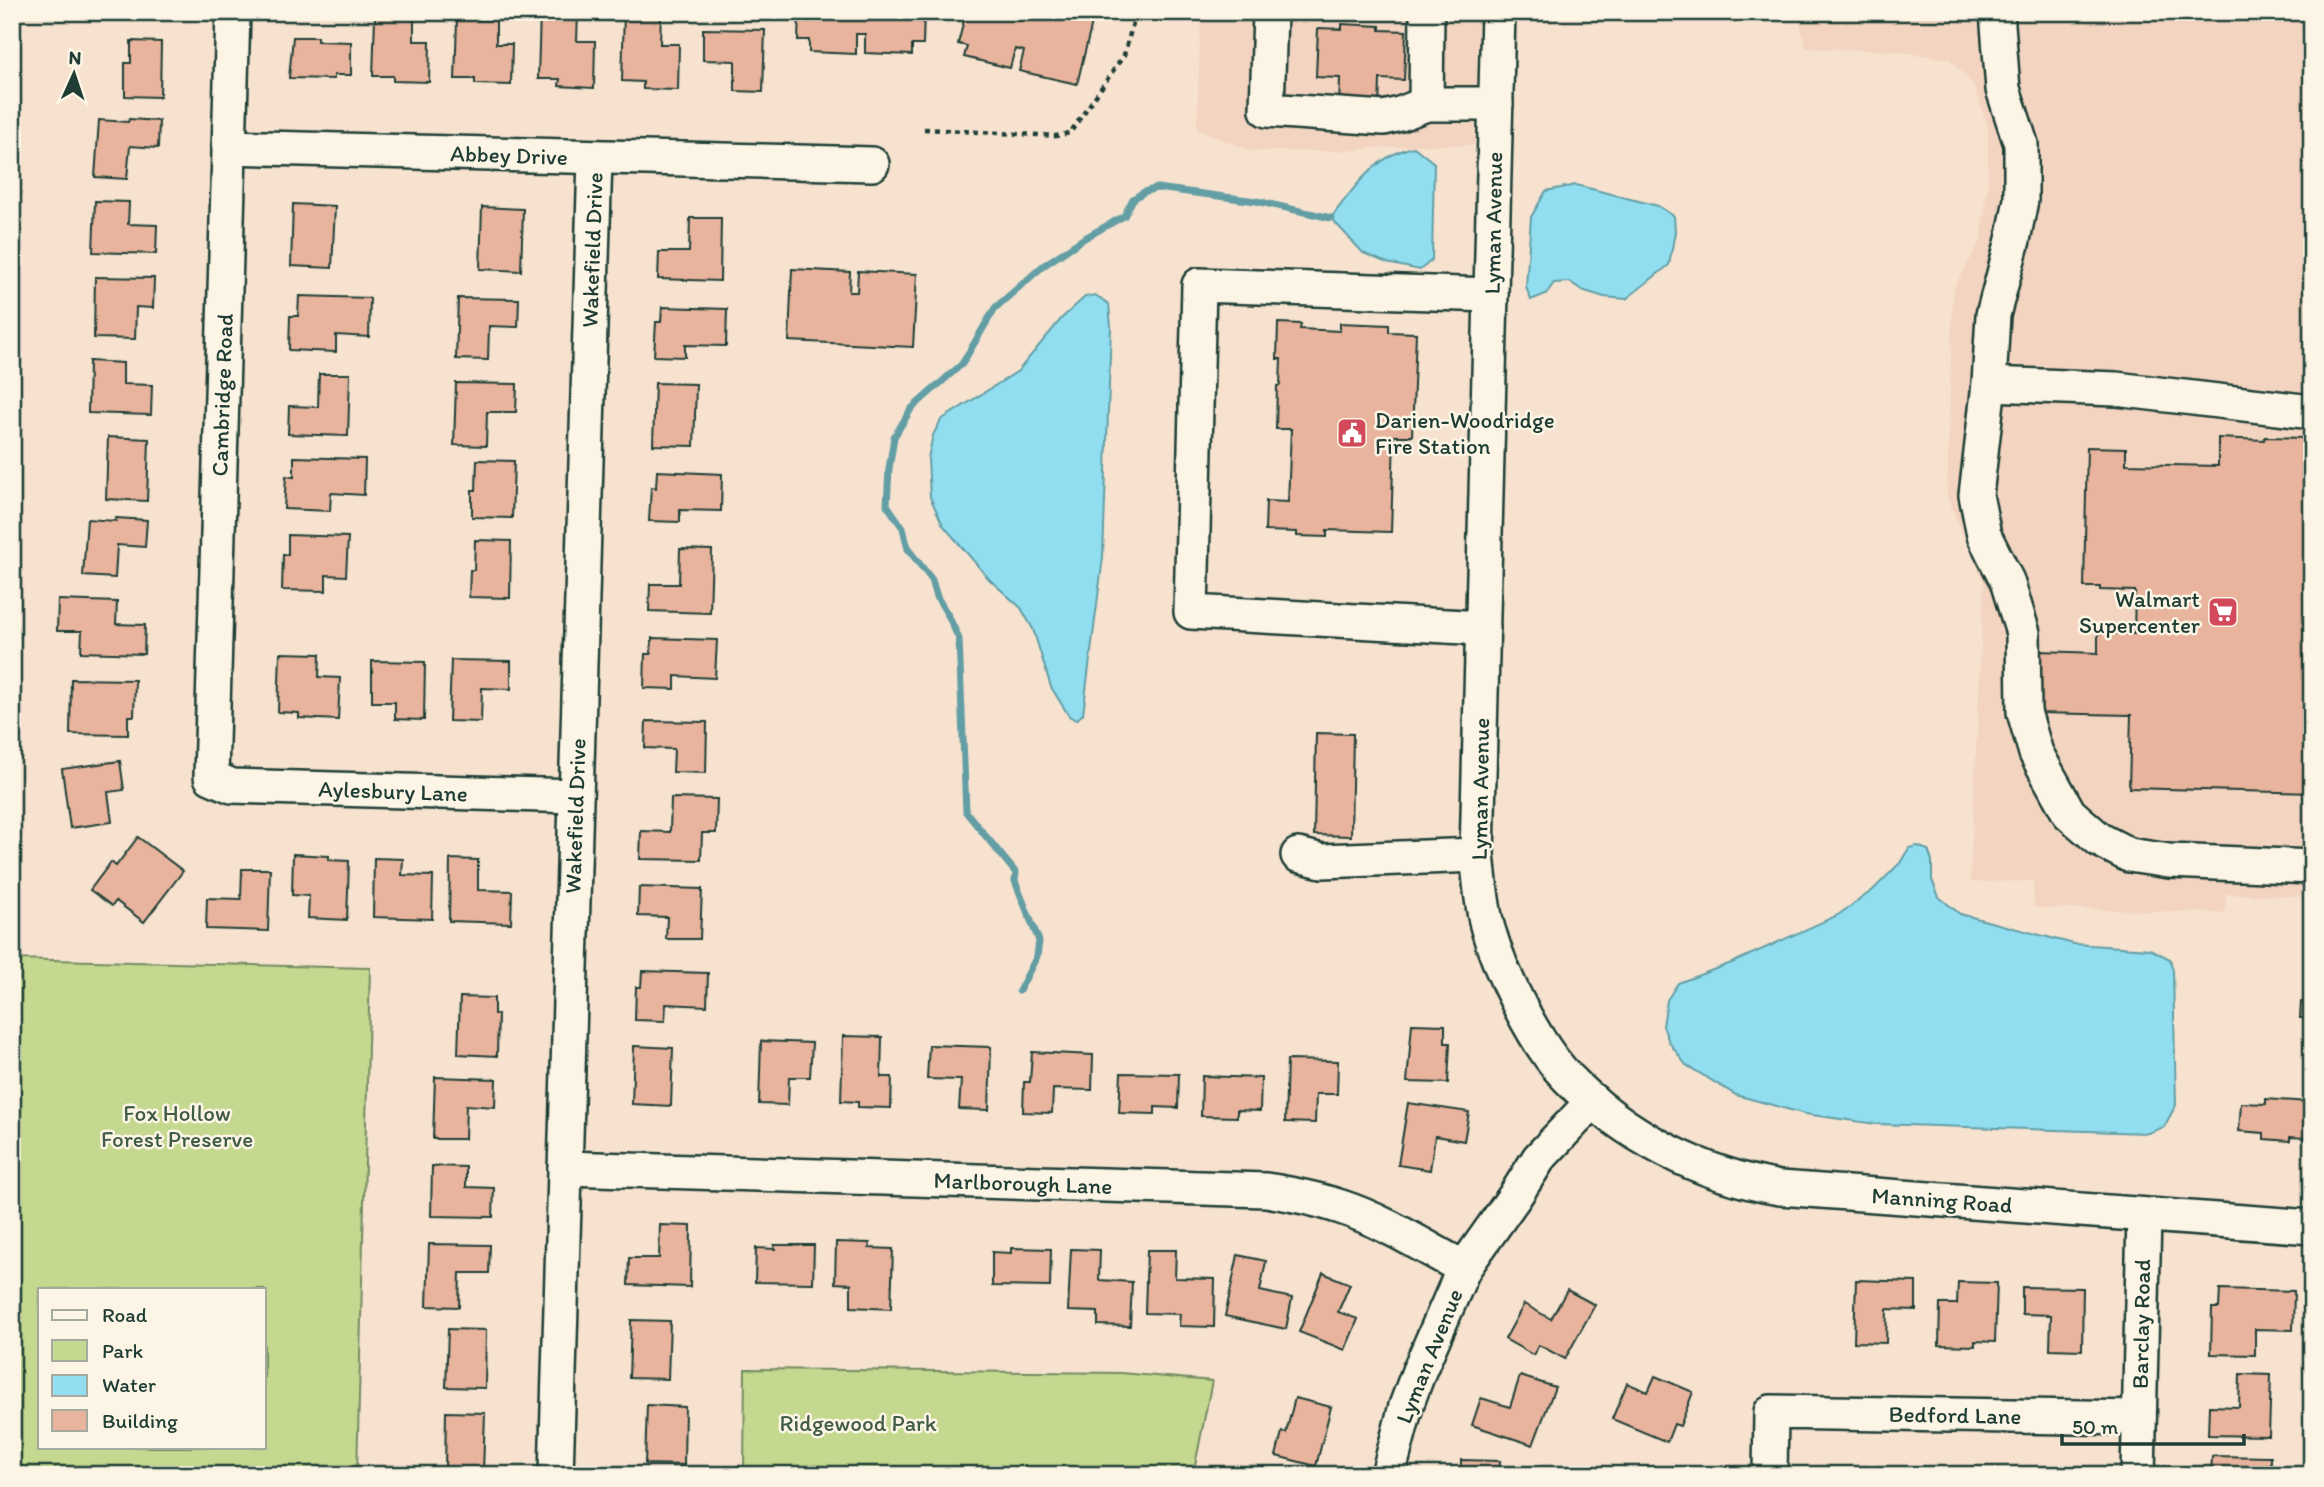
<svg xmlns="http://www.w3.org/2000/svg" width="2324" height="1487" viewBox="0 0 2324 1487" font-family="Itim,sans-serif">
<rect width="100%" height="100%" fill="#f6e2cf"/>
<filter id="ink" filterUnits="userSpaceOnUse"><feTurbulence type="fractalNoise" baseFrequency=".0143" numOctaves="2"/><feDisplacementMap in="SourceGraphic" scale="14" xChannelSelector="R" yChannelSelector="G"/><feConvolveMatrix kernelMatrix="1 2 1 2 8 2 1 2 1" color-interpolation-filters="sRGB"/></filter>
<g filter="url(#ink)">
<g fill="#f2d4c0">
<polygon points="1201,12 1478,12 1475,145 1422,145 1336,151 1252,151 1197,130"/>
<polygon points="1794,12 2312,12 2312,897 2226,894 2225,913 2034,908 2033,881 1970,882 1984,583 1947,497 1953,289 1981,241 1988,181 1988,128 1974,86 1950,59 1894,51 1806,48 1800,23"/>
</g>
<g fill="#c4d98f" stroke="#728b62" stroke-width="2" fill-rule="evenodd">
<polygon points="12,666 17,666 12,862"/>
<path d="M12,959L370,968L357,1475H12ZM40,1289H264V1447H40Z"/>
<polygon points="745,1369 1121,1373 1212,1381 1193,1475 744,1475"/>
</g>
<g fill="#91def0" stroke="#639ea5" stroke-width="2">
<path d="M1414,147L1434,163L1432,260L1420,270L1387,263L1363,253L1331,218C1353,188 1376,155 1414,147Z"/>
<polygon points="1576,185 1658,206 1674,216 1675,232 1669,265 1626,299 1604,297 1582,290 1570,282 1554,283 1546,294 1531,300 1526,287 1531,217 1546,191"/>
<polygon points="1095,295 1109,304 1111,327 1103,557 1083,714 1076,720 1069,716 1051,687 1033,629 1021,608 989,579 943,525 930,497 928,458 933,435 941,420 1018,371 1062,318 1085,297"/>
<polygon points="1917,846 1928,850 1932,861 1932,880 1939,897 1960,914 2074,944 2150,949 2170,959 2173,971 2176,1105 2164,1127 2148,1133 1876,1124 1805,1114 1736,1095 1686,1065 1669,1042 1663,1026 1667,1000 1678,983 1734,962 1838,915 1873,890 1900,863 1909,848"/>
</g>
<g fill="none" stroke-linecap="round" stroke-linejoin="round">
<polyline stroke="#639ea5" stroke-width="7" points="1019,991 1037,956 1039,941 1015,881 1016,873 966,812 959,639 949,617 937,597 932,580 908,549 903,528 887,505 889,469 894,437 911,409 962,364 995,308 1043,266 1083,239 1124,216 1133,199 1144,192 1157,188 1256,201 1331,218"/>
</g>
<g fill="#e9b49d" stroke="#1f3d34" stroke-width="2">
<polygon points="84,12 155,12 154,17 84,15"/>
<polygon points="540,12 578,12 577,41 595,41 594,88 559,86 560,79 538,79"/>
<polygon points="624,12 661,12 660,44 679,44 678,90 643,89 643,82 622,81"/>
<polygon points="799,12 924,12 923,45 912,45 912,55 865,53 865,34 856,34 856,54 809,52 809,40 798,40"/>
<polygon points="966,12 1081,12 1094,15 1077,84 1019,71 1024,51 1015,49 1010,68 964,57 967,46 958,44"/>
<polygon points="375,17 414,17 414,41 430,41 429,82 393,81 393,76 373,76"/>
<polygon points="457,20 496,20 496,44 512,44 511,85 475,84 475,79 455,79"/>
<polygon points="1342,24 1380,26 1380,30 1406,31 1404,80 1380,79 1379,111 1339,110 1340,78 1316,77 1318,28 1342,29"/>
<polygon points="703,29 765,30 763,92 735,91 735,61 703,60"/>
<polygon points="293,37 317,37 317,41 351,42 351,75 334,75 334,79 289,78"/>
<polygon points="131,41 161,42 160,97 125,96 125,63 131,63"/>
<polygon points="129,119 159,121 158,148 130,146 127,179 95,177 99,120 128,122"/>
<polygon points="95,201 129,202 128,224 157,225 156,254 93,252"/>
<polygon points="293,204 335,206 332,268 291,266"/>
<polygon points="482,207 523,209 521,271 480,269"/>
<polygon points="690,218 721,218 720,281 658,279 659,252 689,252"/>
<polygon points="792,269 850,272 849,292 857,292 858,271 917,274 913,347 789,341"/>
<polygon points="95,277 154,278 153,308 136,307 135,339 94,338"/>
<polygon points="299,296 370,298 369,337 336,335 336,352 289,350 290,316 298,316"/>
<polygon points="458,298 519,299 518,327 489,326 488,360 456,359"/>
<polygon points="662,307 727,309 726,346 685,345 685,357 654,356 656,322 661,322"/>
<polygon points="1278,323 1301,324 1300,329 1340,331 1340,323 1389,325 1389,332 1416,333 1412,436 1394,436 1391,532 1327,530 1327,537 1297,536 1297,532 1265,531 1266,501 1288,502 1291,429 1276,429 1277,386 1280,385 1281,359 1277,359"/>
<polygon points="89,361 123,363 123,384 152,385 151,415 88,413"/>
<polygon points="319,374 350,374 348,436 288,434 289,406 318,407"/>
<polygon points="456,383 517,384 516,412 487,412 486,446 454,445"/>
<polygon points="655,383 696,384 694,446 653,445"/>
<polygon points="108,437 149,439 147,501 106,499"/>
<polygon points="2265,437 2305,438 2305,443 2312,443 2312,793 2129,788 2131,715 2038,713 2040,651 2098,653 2098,633 2134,634 2135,591 2100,590 2100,587 2084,587 2087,447 2126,448 2126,464 2218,466 2218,438 2264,440"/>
<polygon points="294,457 365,459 364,495 331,493 330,511 284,509 286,476 294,477"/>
<polygon points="477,460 514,461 512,518 472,517 472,490 476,490"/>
<polygon points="657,471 722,474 721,511 680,510 680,522 649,521 651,487 656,488"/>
<polygon points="116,518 147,520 145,547 117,545 115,578 83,576 87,519 116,521"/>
<polygon points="288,535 348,537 346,576 326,575 326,591 282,590 283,555 288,555"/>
<polygon points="475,540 511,541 510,598 469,597 470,570 474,570"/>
<polygon points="680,549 712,550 710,613 649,611 650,584 679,584"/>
<polygon points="58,600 117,602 116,624 145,625 144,654 81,652 82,631 57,631"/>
<polygon points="652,638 717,640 715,678 675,676 675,689 644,688 645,654 651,654"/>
<polygon points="280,653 320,654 319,677 340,678 338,720 299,718 299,713 278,712"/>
<polygon points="451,660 511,661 511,689 482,688 481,722 449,721"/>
<polygon points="372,661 425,662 424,720 395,719 395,702 372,702"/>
<polygon points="71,679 135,680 134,716 128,716 128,735 70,734"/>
<polygon points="646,721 707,722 706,773 673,772 674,749 645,748"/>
<polygon points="1316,733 1353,734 1351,836 1314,835"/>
<polygon points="120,761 124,790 108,792 112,822 70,828 62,769"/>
<polygon points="671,798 717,799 716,833 702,833 701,860 640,859 641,831 670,832"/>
<polygon points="138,837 183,871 144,922 116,901 112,906 90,890 111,862 116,866"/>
<polygon points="293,854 329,856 329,860 349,861 347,920 308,918 309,896 292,895"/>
<polygon points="374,858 403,859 402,875 433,876 432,919 373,917"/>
<polygon points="450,859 478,860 478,890 512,891 511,923 449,921"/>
<polygon points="242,869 270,869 268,931 206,929 207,898 241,899"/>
<polygon points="639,887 702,889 700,939 666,939 667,917 638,916"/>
<polygon points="642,971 708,973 707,1006 666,1004 665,1021 635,1020 636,987 641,987"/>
<polygon points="460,997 494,998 494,1014 498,1014 497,1056 458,1054"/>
<polygon points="2301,1002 2312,1003 2312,1018 2300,1018"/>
<polygon points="1412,1024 1445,1025 1445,1043 1450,1043 1448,1083 1407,1082"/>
<polygon points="843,1036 882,1037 881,1077 892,1077 891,1108 858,1107 858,1102 841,1101"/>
<polygon points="761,1041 812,1043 810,1077 789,1077 788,1105 759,1104"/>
<polygon points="929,1045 991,1047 989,1110 959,1109 961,1080 927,1079"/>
<polygon points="634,1046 673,1048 671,1106 632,1104"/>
<polygon points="1032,1052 1093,1055 1092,1090 1053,1089 1052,1113 1023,1112 1024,1082 1030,1082"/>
<polygon points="1287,1060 1338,1061 1337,1094 1316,1094 1315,1123 1285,1122"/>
<polygon points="1121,1073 1179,1074 1178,1108 1155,1107 1155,1114 1119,1113"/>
<polygon points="1202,1076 1261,1078 1260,1111 1237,1110 1237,1117 1201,1116"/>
<polygon points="435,1077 496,1079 495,1107 466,1105 465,1139 433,1139"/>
<polygon points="2266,1099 2308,1102 2306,1138 2290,1137 2290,1141 2264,1139 2264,1133 2239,1131 2241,1103 2266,1104"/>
<polygon points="1408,1103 1469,1112 1464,1141 1435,1136 1430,1170 1398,1165"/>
<polygon points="432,1166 466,1167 466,1187 494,1188 493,1217 431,1216"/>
<polygon points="660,1225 691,1226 690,1287 628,1285 629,1258 659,1258"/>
<polygon points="836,1242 870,1243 869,1248 893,1249 891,1309 851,1307 851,1284 835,1283"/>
<polygon points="429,1244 490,1245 489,1273 460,1273 459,1307 427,1306"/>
<polygon points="774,1245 814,1245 813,1283 755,1282 756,1248 775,1249"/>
<polygon points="1011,1248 1051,1249 1050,1287 992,1286 992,1252 1011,1253"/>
<polygon points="1071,1249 1100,1250 1099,1280 1132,1282 1130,1326 1098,1325 1098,1312 1068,1311"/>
<polygon points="1147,1250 1176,1250 1175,1278 1215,1279 1214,1327 1179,1326 1180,1314 1145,1313"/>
<polygon points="1238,1255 1266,1261 1260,1291 1292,1298 1286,1329 1225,1316"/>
<polygon points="1323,1273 1350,1284 1338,1312 1358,1319 1345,1350 1299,1332"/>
<polygon points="1856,1280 1916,1282 1916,1310 1887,1309 1886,1343 1854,1342"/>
<polygon points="1958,1282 1997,1283 1995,1342 1975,1341 1975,1346 1939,1345 1940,1304 1957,1304"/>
<polygon points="2022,1287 2083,1288 2082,1350 2050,1349 2051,1315 2022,1314"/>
<polygon points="2220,1289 2294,1291 2293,1330 2255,1329 2255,1355 2211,1354 2212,1308 2219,1308"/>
<polygon points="1567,1290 1595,1305 1565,1359 1539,1345 1533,1355 1505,1339 1524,1304 1551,1319"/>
<polygon points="631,1320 670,1321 668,1379 629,1378"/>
<polygon points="448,1329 486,1330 485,1388 446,1387"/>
<polygon points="2240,1374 2271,1375 2269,1436 2208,1435 2209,1406 2239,1407"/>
<polygon points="1520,1376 1555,1387 1533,1445 1472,1425 1481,1398 1510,1407"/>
<polygon points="1655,1376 1693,1392 1680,1426 1674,1424 1667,1442 1612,1419 1627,1383 1648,1392"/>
<polygon points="1295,1398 1331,1407 1316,1466 1276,1456 1282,1432 1286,1433"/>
<polygon points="647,1405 685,1407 684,1465 645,1464"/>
<polygon points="446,1412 485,1413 483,1472 445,1470"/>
<polygon points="2212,1456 2271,1457 2271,1475 2211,1475"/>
<polygon points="1461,1460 1500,1461 1499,1475 1461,1475"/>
<polygon points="1664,1468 1705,1469 1705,1475 1663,1475"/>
<polygon points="1871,1471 1903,1472 1902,1475 1871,1475"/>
</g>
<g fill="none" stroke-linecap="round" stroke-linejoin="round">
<g stroke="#1f3d34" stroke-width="38">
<g id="minor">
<polyline points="233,12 211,777 232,786 576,796"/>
<polyline points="1270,12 1267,110 1384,118 1400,114 1426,104 1496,104"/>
<path d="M1498,12L1477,855C1480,879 1481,905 1488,929C1501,974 1535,1044 1567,1077C1624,1136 1701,1175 1780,1188L2312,1227"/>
<polyline points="1997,12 2003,89 2021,144 2021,200 2013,240 1993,315 1989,384 2116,389 2312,412"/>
<polyline points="1426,104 1427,12"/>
<polyline points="229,147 872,164"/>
<polyline points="1989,384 1976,495 1984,535 2007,581 2023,633 2024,712 2036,753 2069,813 2100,840 2129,855 2169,861 2312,867"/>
<polyline points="1483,628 1191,612 1199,285 1491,295"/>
<polyline points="1298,855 1322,861 1477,855"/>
<path d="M565,1168L1266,1190C1292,1194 1317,1199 1341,1207C1384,1221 1424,1247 1464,1268"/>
<polyline points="556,1475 595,158"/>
<polyline points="1388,1475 1406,1406 1419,1371 1464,1268 1515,1196 1539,1158 1593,1101"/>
<polyline points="1770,1475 1771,1412 2139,1418"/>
<polyline points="2138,1475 2144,1215"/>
</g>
</g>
<polyline stroke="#1f3d34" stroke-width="4.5" stroke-dasharray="5 5" stroke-linecap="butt" points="924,129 1056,136 1070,133 1124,55 1136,12"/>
<use href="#minor" stroke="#fcf5e5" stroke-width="33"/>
</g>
</g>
<defs>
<g id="civic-square" transform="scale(1.575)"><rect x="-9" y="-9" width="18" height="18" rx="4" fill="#d1495b" stroke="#fcf5e5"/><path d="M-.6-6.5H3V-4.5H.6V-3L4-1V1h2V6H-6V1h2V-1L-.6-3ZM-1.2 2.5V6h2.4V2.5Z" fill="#fff"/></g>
<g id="supermarket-square" transform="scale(1.575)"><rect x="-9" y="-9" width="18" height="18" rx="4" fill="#d1495b" stroke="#fcf5e5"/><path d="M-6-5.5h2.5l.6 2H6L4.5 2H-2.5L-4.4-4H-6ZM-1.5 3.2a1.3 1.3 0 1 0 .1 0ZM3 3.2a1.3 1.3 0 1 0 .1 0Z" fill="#fff"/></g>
</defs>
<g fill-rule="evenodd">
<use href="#civic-square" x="1352" y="433"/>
<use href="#supermarket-square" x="2223" y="612"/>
</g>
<g text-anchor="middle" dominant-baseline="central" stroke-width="5" stroke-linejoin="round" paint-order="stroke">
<g font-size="23" fill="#1f3d34" stroke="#fcf5e5">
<text transform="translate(509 155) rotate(2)">Abbey Drive</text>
<text transform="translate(1493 223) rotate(-89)">Lyman Avenue</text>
<text transform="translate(592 250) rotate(-88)">Wakefield Drive</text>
<text transform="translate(222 395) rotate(-88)">Cambridge Road</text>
<text transform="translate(1480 789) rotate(-89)">Lyman Avenue</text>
<text transform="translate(393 791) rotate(2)">Aylesbury Lane</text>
<text transform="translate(575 816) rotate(-88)">Wakefield Drive</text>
<text transform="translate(1023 1183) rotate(2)">Marlborough Lane</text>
<text transform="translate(1942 1200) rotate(4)">Manning Road</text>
<text transform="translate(2141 1324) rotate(-89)">Barclay Road</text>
<text transform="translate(1429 1356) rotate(-68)">Lyman Avenue</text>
<text transform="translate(1955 1415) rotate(1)">Bedford Lane</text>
</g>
<g font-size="23" fill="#1f3d34" stroke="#fcf5e5" text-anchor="start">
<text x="1375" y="420">Darien-Woodridge<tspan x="1375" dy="26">Fire Station</tspan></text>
<text x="2200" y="599" text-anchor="end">Walmart<tspan x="2200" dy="26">Supercenter</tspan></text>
</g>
<g font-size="23" fill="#405c46" stroke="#fcf5e5">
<text x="177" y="1113">Fox Hollow<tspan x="177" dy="26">Forest Preserve</tspan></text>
<text x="858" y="1423">Ridgewood Park</text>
</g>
</g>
<rect width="2324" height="1487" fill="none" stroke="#fcf5e5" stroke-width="42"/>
<rect x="21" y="21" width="2282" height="1445" fill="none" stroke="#1f3d34" stroke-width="2.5" filter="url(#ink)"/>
<rect x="38" y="1288" width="228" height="161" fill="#fcf5e5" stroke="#a4ab9e" stroke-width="2"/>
<rect x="52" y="1310" width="35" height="10" fill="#fcf5e5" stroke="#a4ab9e" stroke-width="2"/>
<text x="102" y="1322" font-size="21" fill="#1f3d34">Road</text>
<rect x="52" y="1340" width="35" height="21" fill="#c4d98f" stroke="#a4ab9e" stroke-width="2"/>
<text x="102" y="1358" font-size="21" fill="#1f3d34">Park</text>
<rect x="52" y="1375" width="35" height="21" fill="#91def0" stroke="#a4ab9e" stroke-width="2"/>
<text x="102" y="1392" font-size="21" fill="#1f3d34">Water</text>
<rect x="52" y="1410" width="35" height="21" fill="#e9b49d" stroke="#a4ab9e" stroke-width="2"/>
<text x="102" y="1428" font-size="21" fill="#1f3d34">Building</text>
<g transform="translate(74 74) rotate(3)" stroke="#fcf5e5" stroke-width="5" paint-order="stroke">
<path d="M0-5L12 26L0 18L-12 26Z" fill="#1f3d34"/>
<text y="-10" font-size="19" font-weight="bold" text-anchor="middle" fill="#1f3d34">N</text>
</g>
<path d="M2062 1434v10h182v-10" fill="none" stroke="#1f3d34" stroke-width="3.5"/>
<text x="2072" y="1434" font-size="21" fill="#1f3d34" stroke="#fcf5e5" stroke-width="5" paint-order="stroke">50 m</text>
</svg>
